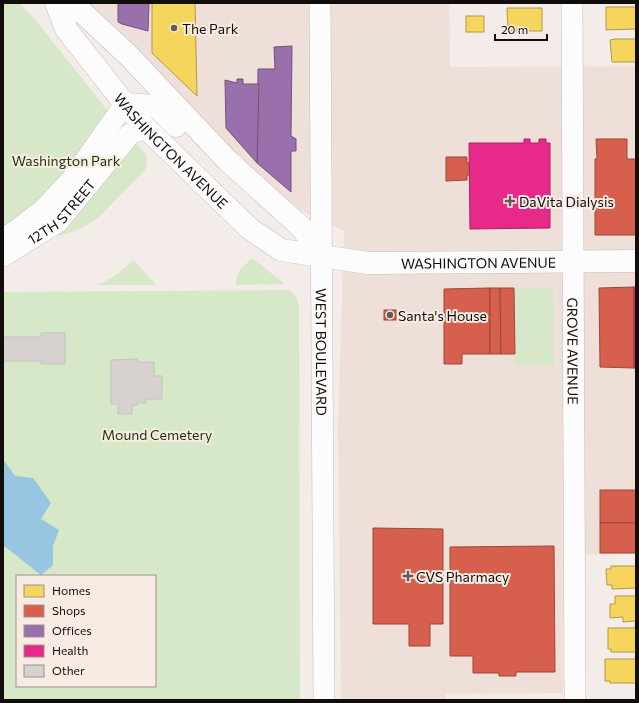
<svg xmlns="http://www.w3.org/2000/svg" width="639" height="703" viewBox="0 0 639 703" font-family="Commissioner,sans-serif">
<rect width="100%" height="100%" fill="#f3ece8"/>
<polygon fill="#eee0d8" points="87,3 449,3 450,67 636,66 636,554 563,555 563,693 446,694 446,700 341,700 338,425 344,231 285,203 138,52"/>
<g fill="#d6e8c7" fill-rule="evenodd">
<path d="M3,3H19L34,18L118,124L144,152C148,158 148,163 145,170L98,218L82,228L66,234L51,237L3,239Z"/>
<polygon points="252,258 285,284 235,285 239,271"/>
<polygon points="134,260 156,285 98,285 116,275"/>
<polygon points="514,288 553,288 554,365 515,365"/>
<path d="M290,290L297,298L299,307L300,700H3V292ZM17,576H155V686H17Z"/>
</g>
<polygon fill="#97c5e2" points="3,459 15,476 33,478 51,503 41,519 59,530 53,546 53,565 41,575 3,545"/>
<g fill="#f6d55c" stroke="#b19943">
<polygon points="152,3 195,3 197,96 152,53"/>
<polygon points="606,7 636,7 636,29 606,30"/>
<polygon points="507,8 542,8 542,31 508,31"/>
<rect x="466" y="16" width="18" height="16"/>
<polygon points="615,39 636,39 636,62 612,62 610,40"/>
<polygon points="611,566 636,566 636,588 612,589 612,585 607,585 606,569 611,569"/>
<polygon points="615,596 636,596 636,621 623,622 623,617 610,618 610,604 615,604"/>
<polygon points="635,626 636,626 636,652 611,652 611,649 608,649 608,628 635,628"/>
<polygon points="605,659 636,659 636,683 610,683 610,681 605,681"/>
</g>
<g fill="#d6604d" stroke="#9b4739">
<polygon points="596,139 627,139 627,159 636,159 636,235 595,235 595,159 597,159"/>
<polygon points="446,157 467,157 467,163 469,163 470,175 467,175 467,180 446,181"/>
<polygon points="634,287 634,368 600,367 599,288"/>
<polygon points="490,288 490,354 462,354 462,364 444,364 444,289"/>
<polygon points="490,288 500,288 501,354 490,354"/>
<polygon points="500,288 514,288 515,354 501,354"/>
<rect x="384" y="310" width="12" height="10"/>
<rect x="600" y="490" width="36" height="33"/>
<rect x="600" y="523" width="36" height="30"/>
<polygon points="373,528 443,529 443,624 430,624 430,646 409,646 409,624 373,624"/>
<polygon points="554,546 555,672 516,672 516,676 499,676 499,673 473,673 473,656 450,656 450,547"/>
</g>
<g fill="#9970ab" stroke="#70527b">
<polygon points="118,3 149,3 148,31 122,24 118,22"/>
<polygon points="292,46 291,136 296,139 296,151 291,151 291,192 257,163 258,69 275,69 274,47"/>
<polygon points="237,79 243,79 243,84 259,84 257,163 226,128 225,80 237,83"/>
</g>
<g fill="#e7298a" stroke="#a72164">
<polygon points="524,139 530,139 530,143 539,143 539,139 546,139 546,143 550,143 550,228 470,229 469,143 524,143"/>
<rect x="634" y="287" width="2" height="81"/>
</g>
<g fill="#d7d2cf" stroke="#c6c1be">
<polygon points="41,333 65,333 65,364 41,364 41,361 3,361 3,337 41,337"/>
<polygon points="137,359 137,362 154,362 154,376 162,376 162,399 146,399 146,403 137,403 137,405 132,405 132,414 118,414 118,404 111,404 111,360"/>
</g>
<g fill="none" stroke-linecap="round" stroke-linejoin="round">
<g stroke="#c2bcb9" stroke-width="22">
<g id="minor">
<path id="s1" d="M320,3L324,700"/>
<path id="s2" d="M572,3L575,700"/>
<polyline points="3,237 11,234 44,209 72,179 125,104"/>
<path id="s3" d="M3,256L58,222L130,134L146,128"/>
</g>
</g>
<g stroke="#c2bcb9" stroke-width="23">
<g id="major">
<path id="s4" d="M56,3L66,29L125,104L146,128L249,228L281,250L368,263L636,261"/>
<polyline points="58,3 83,13 128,55 227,160 302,228 322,257"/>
<polyline points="125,104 156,106 176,126"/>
</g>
</g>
<use href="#minor" stroke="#fdfcfc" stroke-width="21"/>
<use href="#major" stroke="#fdfcfc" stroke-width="22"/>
</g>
<g fill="#605b58" stroke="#f8ebe3" stroke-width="1.5">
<circle cx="174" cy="28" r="4"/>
<path d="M508 195h4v4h4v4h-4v4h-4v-4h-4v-4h4z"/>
<circle cx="390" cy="315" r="4"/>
<path d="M406 570h4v4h4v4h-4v4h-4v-4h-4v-4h4z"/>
</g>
<g text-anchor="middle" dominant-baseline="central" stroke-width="4" stroke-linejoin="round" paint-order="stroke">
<g font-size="14" fill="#110d0a" stroke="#f8ebe3" text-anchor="start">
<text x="182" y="28">The Park</text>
<text x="519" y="201">DaVita Dialysis</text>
<text x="398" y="315">Santa's House</text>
<text x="416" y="576">CVS Pharmacy</text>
</g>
<g font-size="14" fill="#110d0a" stroke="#f8ebe3">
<text stroke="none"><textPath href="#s4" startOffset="189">WASHINGTON AVENUE</textPath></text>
<text stroke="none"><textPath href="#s3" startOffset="74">12TH STREET</textPath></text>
<text stroke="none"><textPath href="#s4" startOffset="536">WASHINGTON AVENUE</textPath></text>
<text stroke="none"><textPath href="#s2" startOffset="348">GROVE AVENUE</textPath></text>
<text stroke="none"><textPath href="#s1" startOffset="349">WEST BOULEVARD</textPath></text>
</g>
<g font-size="14" fill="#193307" stroke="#f8ebe3">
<text x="66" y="160">Washington Park</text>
<text x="157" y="434">Mound Cemetery</text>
</g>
</g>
<rect width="639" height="703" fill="none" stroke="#110d0a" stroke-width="8"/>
<rect x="16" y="575" width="140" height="112" fill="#f8ebe3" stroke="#9c928c"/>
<rect x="24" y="585" width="20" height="12" fill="#f6d55c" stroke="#9c928c"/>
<text x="52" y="595" font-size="12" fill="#110d0a">Homes</text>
<rect x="24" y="605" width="20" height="12" fill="#d6604d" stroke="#9c928c"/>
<text x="52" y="615" font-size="12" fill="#110d0a">Shops</text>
<rect x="24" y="625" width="20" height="12" fill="#9970ab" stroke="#9c928c"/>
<text x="52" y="635" font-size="12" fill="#110d0a">Offices</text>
<rect x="24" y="645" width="20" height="12" fill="#e7298a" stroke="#9c928c"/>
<text x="52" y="655" font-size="12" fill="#110d0a">Health</text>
<rect x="24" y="665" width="20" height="12" fill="#d7d2cf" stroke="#9c928c"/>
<text x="52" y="675" font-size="12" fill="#110d0a">Other</text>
<path d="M495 34v6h52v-6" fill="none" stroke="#110d0a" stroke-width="2"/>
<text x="501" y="34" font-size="12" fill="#110d0a" stroke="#f8ebe3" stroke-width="3" paint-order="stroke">20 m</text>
</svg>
